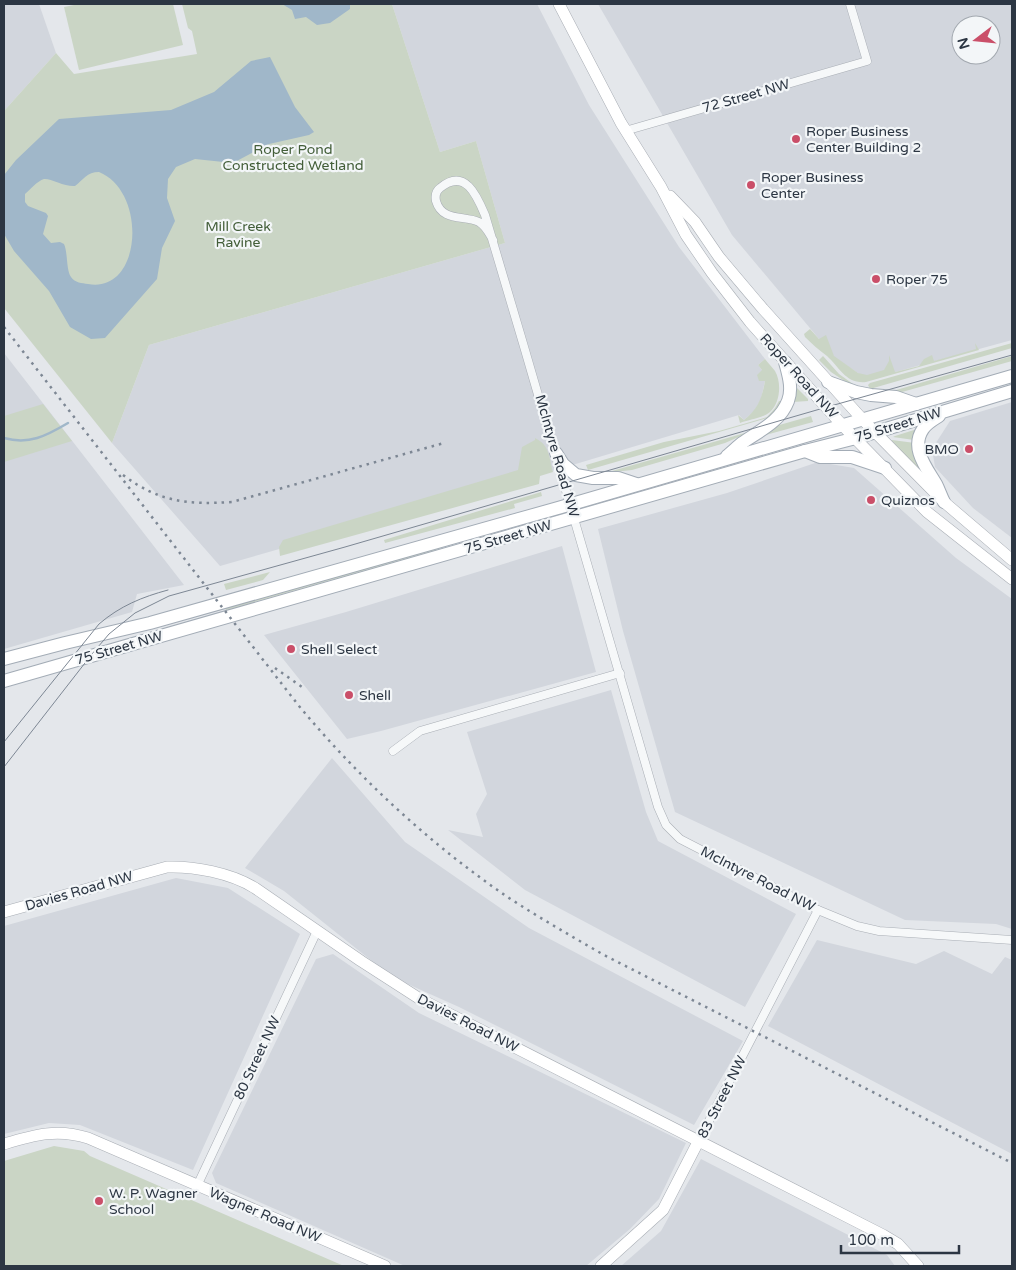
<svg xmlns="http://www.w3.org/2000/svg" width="1016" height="1270" viewBox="0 0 1016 1270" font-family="'Varela Round',sans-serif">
<rect width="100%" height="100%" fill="#e4e7eb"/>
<g fill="#d2d6dd" fill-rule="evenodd">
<polygon points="4,4 39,4 56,53 4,111"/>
<polygon points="392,4 537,4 589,105 679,247 765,359 758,365 762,370 765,381 761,399 755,410 744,420 739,415 569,466 220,566 112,443 149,345 505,243 476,141 440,152"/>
<path d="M598,4H1012V340L888,374L864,377L835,358L732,235ZM961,25H991V55H961Z"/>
<polygon points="4,353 184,585 137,594 132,612 4,649"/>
<polygon points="1012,402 1012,538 973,508 935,467 932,449 950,421"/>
<polygon points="818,462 854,468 956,558 1012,599 1012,929 996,924 905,920 675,812 623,631 598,529 727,493"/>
<polygon points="562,546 596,672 381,731 347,739 264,635 346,612"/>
<polygon points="611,690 646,812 658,841 796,914 745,1007 525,890 448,830 483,837 476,814 487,794 467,732"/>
<polygon points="332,758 405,842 529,928 743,1041 694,1125 459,1007 392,977 284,891 245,868"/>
<polygon points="176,878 228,888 300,934 193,1170 80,1125 49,1123 4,1134 4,926"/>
<polygon points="817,940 916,964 944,951 992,974 1005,957 1012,960 1012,1154 768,1026"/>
<polygon points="333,954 419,1013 686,1143 659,1199 630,1229 586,1266 405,1266 216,1183 212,1173 316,959"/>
<polygon points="701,1159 887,1255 895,1266 621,1266 661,1231"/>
</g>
<g fill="#cad5c5">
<polygon points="79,4 173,4 183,45 79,70 64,7"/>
<polygon points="182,4 392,4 440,152 476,141 505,243 149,345 112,443 4,308 4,111 56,53 74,74 197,54 192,31 188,28"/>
<path d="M810,329L819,339L826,335L834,356L858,373L867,375L884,370L889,361V355L895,372L919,366L924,359L932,355L934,361L976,349L975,343L979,350L866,382C846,384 840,368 827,356C819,350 812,344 805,337L804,334Z"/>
<polygon points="1012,343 1012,348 870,389 868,385 870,383"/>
<polygon points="823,356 839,374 853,384 852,386 831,372 819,360"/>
<polygon points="1012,356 1012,361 902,392 886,393"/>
<path d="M765,359C768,363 772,367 775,371C782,383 780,403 770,412C763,418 748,420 740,423L738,415L744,420C758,409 762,398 765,381H759L757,375L762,370L758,365Z"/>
<polygon points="795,386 808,399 808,401 793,402"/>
<polygon points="779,401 781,401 771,417 588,470 586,465 664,442 719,431 767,417 775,408"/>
<polygon points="43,404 72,441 4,462 4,416"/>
<polygon points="811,416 813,422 762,436 776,426"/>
<polygon points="914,430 914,440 893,437 895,436"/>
<polygon points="752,431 725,443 632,470 605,473"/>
<path d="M535,438C550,445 549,458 553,472L540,476L539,484L280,556L279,547L283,540L518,470L522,447L535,440Z"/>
<polygon points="892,440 915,443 924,475 892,441"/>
<polygon points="541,492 542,496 514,504 515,508 385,543 384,540"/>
<polygon points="470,538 433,551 226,610 224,607"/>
<polygon points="270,572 263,580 226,590 224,584"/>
<polygon points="54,1146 84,1151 90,1156 344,1266 4,1266 4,1161"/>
</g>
<g fill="#a0b7c9" fill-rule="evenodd">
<polygon points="282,4 350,4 350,9 330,23 317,25 306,17 295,19 292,10"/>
<path d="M270,57L295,107L314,132L309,135L269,144L233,163L195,159L176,167L168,179L167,198L175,221L162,248L157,279L105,338L91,339L70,327L49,291L14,251L4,234V175L16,160L59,119L171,110L214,92L251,61ZM99,172C148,192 142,294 88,284C82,283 75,283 71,277C66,270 68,253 64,244L60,242L51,243L43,234L48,216L46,213L28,206L25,202V194C30,190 37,181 44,179C50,178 65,187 75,186C83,180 87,172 99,172Z"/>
</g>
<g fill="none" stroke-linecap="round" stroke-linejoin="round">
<path stroke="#a0b7c9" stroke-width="2.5" d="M4,438C29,445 46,436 68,423"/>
<g stroke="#a9aeb5" stroke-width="9">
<g id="street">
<polyline points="625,131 867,61 850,4"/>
<path d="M493,240C489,233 486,226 479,222C464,215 442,222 436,201C435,196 436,191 440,188C465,167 477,196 485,215C544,412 600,610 658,807L666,825L680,839L818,910L857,926L879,931L1012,940"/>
<polyline points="393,751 420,731 620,673"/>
<polyline points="698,1142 818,910"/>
<polyline points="197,1186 317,931"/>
</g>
</g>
<g stroke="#a9aeb5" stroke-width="12">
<g id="secondary">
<polyline points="559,4 621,123 661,187 686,235 712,273 750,322 843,426 927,512 1012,579"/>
<polyline points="670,196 695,222 719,257 763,309 863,420 944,502 1012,560"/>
<path d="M4,912L167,867C194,866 231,873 255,888L361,961L420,999L883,1235L898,1244L918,1266"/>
<path d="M4,1144C34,1135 57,1128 88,1138L385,1266"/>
<polyline points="601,1266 663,1210 698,1142"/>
</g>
</g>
<g stroke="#a3acb6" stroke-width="14">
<g id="primary">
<polyline points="828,382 856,392 871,395 896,397 916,404"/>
<path d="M939,416C933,420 927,423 923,429C910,448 926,467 936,484C939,490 941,496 944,502"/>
<polyline points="805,451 820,457 852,457 885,468"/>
<polyline points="556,453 563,464 576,475 593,478 618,478 636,484"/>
<path d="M727,456C732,452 737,447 742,443C759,431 780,422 788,401C793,388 788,374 785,362"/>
<polyline points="4,659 65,643 150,623 558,508 1012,376"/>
<polyline points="4,681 805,451 856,438 1012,391"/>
</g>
</g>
<use href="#street" stroke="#f6f8f9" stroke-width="8"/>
<use href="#secondary" stroke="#fff" stroke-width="11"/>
<use href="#primary" stroke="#fff" stroke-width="12"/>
<g stroke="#7d8794" stroke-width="1">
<path d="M4,742L99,624C120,606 142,597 168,590"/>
<polyline points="4,767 92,654 109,634 135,613 169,596 345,547 827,407 1012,355"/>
</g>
<g stroke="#7d8794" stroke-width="2.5" stroke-dasharray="2.5 5" stroke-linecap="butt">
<path d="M4,327L299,706C359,778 429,843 506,896C538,917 571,936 604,955L1012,1163"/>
<path d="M123,475C159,502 188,505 232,502L444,443"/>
<polyline points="275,668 302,687"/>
</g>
</g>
<g fill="#ca4f69" stroke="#f3f6f8" stroke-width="2">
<circle cx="796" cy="139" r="5"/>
<circle cx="751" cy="185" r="5"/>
<circle cx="876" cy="279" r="5"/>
<circle cx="969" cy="449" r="5"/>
<circle cx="871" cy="500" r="5"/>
<circle cx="291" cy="649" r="5"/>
<circle cx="349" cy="695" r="5"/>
<circle cx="99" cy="1201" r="5"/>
</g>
<g text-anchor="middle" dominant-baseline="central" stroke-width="4.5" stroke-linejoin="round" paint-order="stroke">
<g font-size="14" fill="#2c3643" stroke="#f3f6f8">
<text transform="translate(746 96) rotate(-16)">72 Street NW</text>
<text transform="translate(799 376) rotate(48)">Roper Road NW</text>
<text transform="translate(898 425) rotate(-17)">75 Street NW</text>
<text transform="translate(557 456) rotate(74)">McIntyre Road NW</text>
<text transform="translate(508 537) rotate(-16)">75 Street NW</text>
<text transform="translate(119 648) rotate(-16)">75 Street NW</text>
<text transform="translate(758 879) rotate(27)">McIntyre Road NW</text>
<text transform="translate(79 891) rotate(-16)">Davies Road NW</text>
<text transform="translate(468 1023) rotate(27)">Davies Road NW</text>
<text transform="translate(257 1058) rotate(-65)">80 Street NW</text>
<text transform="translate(722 1097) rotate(-63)">83 Street NW</text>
<text transform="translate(265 1215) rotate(23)">Wagner Road NW</text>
</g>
<g font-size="14" fill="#2c3643" stroke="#f3f6f8" text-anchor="start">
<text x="806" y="131">Roper Business<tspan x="806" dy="16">Center Building 2</tspan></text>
<text x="761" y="177">Roper Business<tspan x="761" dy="16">Center</tspan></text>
<text x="886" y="279">Roper 75</text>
<text x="959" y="449" text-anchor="end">BMO</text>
<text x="881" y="500">Quiznos</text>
<text x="301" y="649">Shell Select</text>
<text x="359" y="695">Shell</text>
<text x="109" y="1193">W. P. Wagner<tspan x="109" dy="16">School</tspan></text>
</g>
<g font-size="14" fill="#435e39" stroke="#f3f6f8">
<text x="293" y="149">Roper Pond<tspan x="293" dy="16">Constructed Wetland</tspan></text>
<text x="238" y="226">Mill Creek<tspan x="238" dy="16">Ravine</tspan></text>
</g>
</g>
<rect width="1016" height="1270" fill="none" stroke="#2c3643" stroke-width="10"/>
<g transform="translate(976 40) rotate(254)"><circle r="24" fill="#f3f6f8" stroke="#a3a9b0"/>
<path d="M0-4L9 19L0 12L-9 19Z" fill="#ca4f69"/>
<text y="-8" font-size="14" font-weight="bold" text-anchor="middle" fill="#2c3643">N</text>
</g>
<path d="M841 1245v8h118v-8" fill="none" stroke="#2c3643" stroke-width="2.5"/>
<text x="848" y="1245" font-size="15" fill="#2c3643" stroke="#f3f6f8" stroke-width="4" paint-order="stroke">100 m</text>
</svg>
